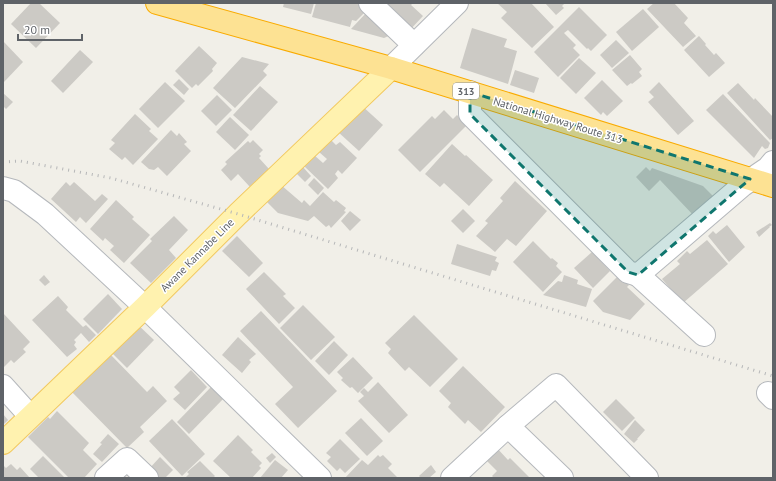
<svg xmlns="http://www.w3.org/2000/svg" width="776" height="481" viewBox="0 0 776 481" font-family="'PT Sans',sans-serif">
<rect width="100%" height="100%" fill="#f1efe8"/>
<g fill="#cccac5">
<polygon points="31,3 39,3 60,23 36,48 11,24"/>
<polygon points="284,3 314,3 311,14 283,7"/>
<polygon points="316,3 358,3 367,10 356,21 352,20 350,27 312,17"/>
<polygon points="382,3 413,3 411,5 423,16 408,32"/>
<polygon points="497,3 531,3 554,27 532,48 501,18 507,12"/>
<polygon points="545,3 565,3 562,6 564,8 556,15"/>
<polygon points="654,3 674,3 688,18 684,23 696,36 683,47 647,9"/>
<polygon points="579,7 607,35 591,51 588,48 587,49 568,30 564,33 576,45 573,48 580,55 558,77 534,52"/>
<polygon points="643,9 659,27 632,51 616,32"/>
<polygon points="368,11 393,34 384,38 351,29"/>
<polygon points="472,28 507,39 504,47 517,51 508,84 460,68"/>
<polygon points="699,36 706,44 705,45 714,55 716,53 725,63 709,77 684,50"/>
<polygon points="616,40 629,53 612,68 600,55"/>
<polygon points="3,41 23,62 4,82 3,81"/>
<polygon points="199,46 217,63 212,69 213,71 198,86 196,84 192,88 175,71"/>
<polygon points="80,50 93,62 63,93 51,81"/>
<polygon points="630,55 642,69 639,72 642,76 632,84 631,83 627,86 612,70"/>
<polygon points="242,57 269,64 263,71 267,75 235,108 213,88"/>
<polygon points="579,58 596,73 576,94 560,78"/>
<polygon points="515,70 539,78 534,93 510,85"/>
<polygon points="179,79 189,89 184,95 173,85"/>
<polygon points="602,80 623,101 607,116 603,112 601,115 584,98"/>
<polygon points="165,82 185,101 158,128 139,109"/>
<polygon points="659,82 694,121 678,135 648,102 654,97 649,92"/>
<polygon points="738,83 754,100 755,98 773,117 773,138 770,140 727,93"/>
<polygon points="260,86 278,102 251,131 233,115"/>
<polygon points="3,93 13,102 6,109 3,106"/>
<polygon points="723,94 770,143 768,148 765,149 762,146 754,158 706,110"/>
<polygon points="217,95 232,110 216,126 201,111"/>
<polygon points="361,105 383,125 359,151 337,131"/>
<polygon points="444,110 453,119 457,115 467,125 420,172 398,150 432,116 435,119"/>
<polygon points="135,114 151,129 149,131 158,139 133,165 125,157 122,160 109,149 115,143 111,140"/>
<polygon points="230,117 249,135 235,150 216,132"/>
<polygon points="171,130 177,136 179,133 187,142 184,144 191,151 167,176 158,167 154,170 149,169 141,162"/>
<polygon points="330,139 336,145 340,142 357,158 342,174 338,170 335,174 338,178 328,189 304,166 314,155 323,163 327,159 319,152"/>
<polygon points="253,140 263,150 259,154 261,156 259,158 269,169 250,187 238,174 231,181 221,170 227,164 225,162 248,141 250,143"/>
<polygon points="452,144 465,156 466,155 493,180 469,206 444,183 440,187 425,174"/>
<polygon points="302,166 311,176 305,182 296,173"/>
<polygon points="646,167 650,171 652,168 703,186 715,198 695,217 660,180 649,191 636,177"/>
<polygon points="314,178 324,188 318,195 308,185"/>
<polygon points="515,181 547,211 516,246 507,239 495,252 476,236 488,223 485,221 503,201 500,198"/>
<polygon points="66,182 70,186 74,182 95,201 102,194 108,199 86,223 80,217 76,222 51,199"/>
<polygon points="281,185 302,203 304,200 310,206 323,192 334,202 336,200 346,208 344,211 346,212 331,228 329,225 326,227 314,216 308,221 278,213 266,201"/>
<polygon points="116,200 134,217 132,219 150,235 124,263 110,250 114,246 105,238 103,241 90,229"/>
<polygon points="463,209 475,221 463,233 451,221"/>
<polygon points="350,211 361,220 350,231 341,221"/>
<polygon points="174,216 188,230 169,250 176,258 151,283 130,263 152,241 150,239"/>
<polygon points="770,223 772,225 769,227 770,227 759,237 756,232"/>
<polygon points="727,225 745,247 729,262 708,236 713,231 716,234"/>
<polygon points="237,236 263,263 249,277 222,251"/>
<polygon points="707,240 728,264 683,303 662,279 680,264 677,261 687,251 690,254"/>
<polygon points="533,241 551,259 552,258 558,263 556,266 562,272 543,292 513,262"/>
<polygon points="457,244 497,257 495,261 499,263 496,271 492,270 490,276 451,264"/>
<polygon points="592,252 610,271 593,288 574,268"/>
<polygon points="264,272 286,294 283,296 295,308 279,324 246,289"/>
<polygon points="44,275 50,282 45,286 39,280"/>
<polygon points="564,275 578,280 577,284 592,289 586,307 543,295 558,281 562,282"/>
<polygon points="619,275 629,285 627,287 645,304 630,320 603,312 593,301"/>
<polygon points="108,294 122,309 98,334 83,319"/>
<polygon points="58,296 68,307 66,310 83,327 86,325 96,335 89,342 81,333 74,340 76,342 74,345 77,349 67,357 32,320"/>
<polygon points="303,305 335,337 311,360 280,328"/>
<polygon points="261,311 337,391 298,428 275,404 293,387 240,331"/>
<polygon points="3,313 30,342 23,349 26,352 14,363 11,360 3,368"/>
<polygon points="414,315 458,359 430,387 409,367 405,371 388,353 391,349 385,343"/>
<polygon points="136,323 154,340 127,368 109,350"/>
<polygon points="238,337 256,354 249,360 251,362 242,373 222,355"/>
<polygon points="334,341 348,355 329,375 315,361"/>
<polygon points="109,353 147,392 153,386 167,401 140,427 144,432 127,448 70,390"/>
<polygon points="353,357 373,378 358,393 352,387 350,388 341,380 343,378 337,372"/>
<polygon points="463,366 505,407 481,432 468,420 465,424 448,407 451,403 439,391"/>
<polygon points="191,370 207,387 185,410 173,399 180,393 174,387"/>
<polygon points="378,382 408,415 389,433 358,401 364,396 360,392 364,388 368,392"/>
<polygon points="213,385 225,397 189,434 177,422"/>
<polygon points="616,399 635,418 622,431 603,412"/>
<polygon points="57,411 89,443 83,450 97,464 84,478 69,478 28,437 48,417 50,419"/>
<polygon points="3,414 8,420 3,425"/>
<polygon points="361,418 383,441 367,456 345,433"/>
<polygon points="172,419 205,454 182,476 149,441"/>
<polygon points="635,420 645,430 637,439 638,439 634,443 624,434"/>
<polygon points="108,434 119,444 102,462 93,454 102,444 100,443"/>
<polygon points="238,435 253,450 251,452 262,463 259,466 261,468 252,478 231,478 213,461"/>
<polygon points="340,439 360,459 345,473 340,468 337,471 327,461 331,457 326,453"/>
<polygon points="496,447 508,460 510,458 530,478 494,478 492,476 497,471 485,459"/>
<polygon points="272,453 276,457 270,463 266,458"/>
<polygon points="378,455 380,457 383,455 392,464 388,468 398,478 345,478 362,460 368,465"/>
<polygon points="43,456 65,478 39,478 30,469"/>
<polygon points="160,457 173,470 165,478 156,478 148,470"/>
<polygon points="275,460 288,470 281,478 260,478"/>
<polygon points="200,461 215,476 213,478 185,478 189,474 187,472"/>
<polygon points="11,464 17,470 20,467 30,478 3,478 3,465 6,468"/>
<polygon points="431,465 436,472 429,478 421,478 419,476"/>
</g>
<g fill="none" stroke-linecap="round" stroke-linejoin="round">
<g stroke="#b5b8bc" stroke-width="24">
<g id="minor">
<polyline points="370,3 414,45"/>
<polyline points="391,68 457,3"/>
<polyline points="470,92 470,114 628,272 638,275 743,185 768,168 773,162"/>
<polyline points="3,188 14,191 45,214 145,307 320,478"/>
<polyline points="638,275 704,335"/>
<polyline points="3,386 30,416"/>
<polyline points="768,393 773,398"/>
<polyline points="508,426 556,385 647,478"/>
<polyline points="106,478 127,459 147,478"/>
<polyline points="452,478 508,426 562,478"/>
</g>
</g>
<g stroke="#f2c960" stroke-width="24">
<polyline id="major" points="3,443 145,307 238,214 391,68"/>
</g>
<g stroke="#f9ab00" stroke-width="24">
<polyline id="highway" points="157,3 391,68 773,186"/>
</g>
<use href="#minor" stroke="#fff" stroke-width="22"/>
<use href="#major" stroke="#fff2af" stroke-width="22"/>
<use href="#highway" stroke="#fde293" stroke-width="22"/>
<polyline stroke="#b6b7b8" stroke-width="3" stroke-dasharray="1 5" stroke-linecap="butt" points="3,162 20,161 111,178 238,214 773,376"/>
</g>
<path fill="#0f766e" fill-opacity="0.2" stroke="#0f766e" stroke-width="3" stroke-dasharray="8 5" stroke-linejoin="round" d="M470,92L750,179L638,275L628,272L470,114Z"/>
<g text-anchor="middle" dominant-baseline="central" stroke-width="3" stroke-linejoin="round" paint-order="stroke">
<rect fill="#fff" stroke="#8f9295" stroke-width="1" x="453" y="83" width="26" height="16" rx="3"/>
<g font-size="10" font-weight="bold" fill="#5f6368">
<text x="466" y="91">313</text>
</g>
<g font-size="11" fill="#5f6368" stroke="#fff">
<text transform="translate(558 120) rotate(17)">National Highway Route 313</text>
<text transform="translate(197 255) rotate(-45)">Awane Kannabe Line</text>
</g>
</g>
<rect width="776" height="481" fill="none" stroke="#5f6368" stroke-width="8"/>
<path d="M18 34v6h64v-6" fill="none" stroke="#5f6368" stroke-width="2"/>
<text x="24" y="34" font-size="12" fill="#5f6368" stroke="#ffffff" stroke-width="3" paint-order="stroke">20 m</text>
</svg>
